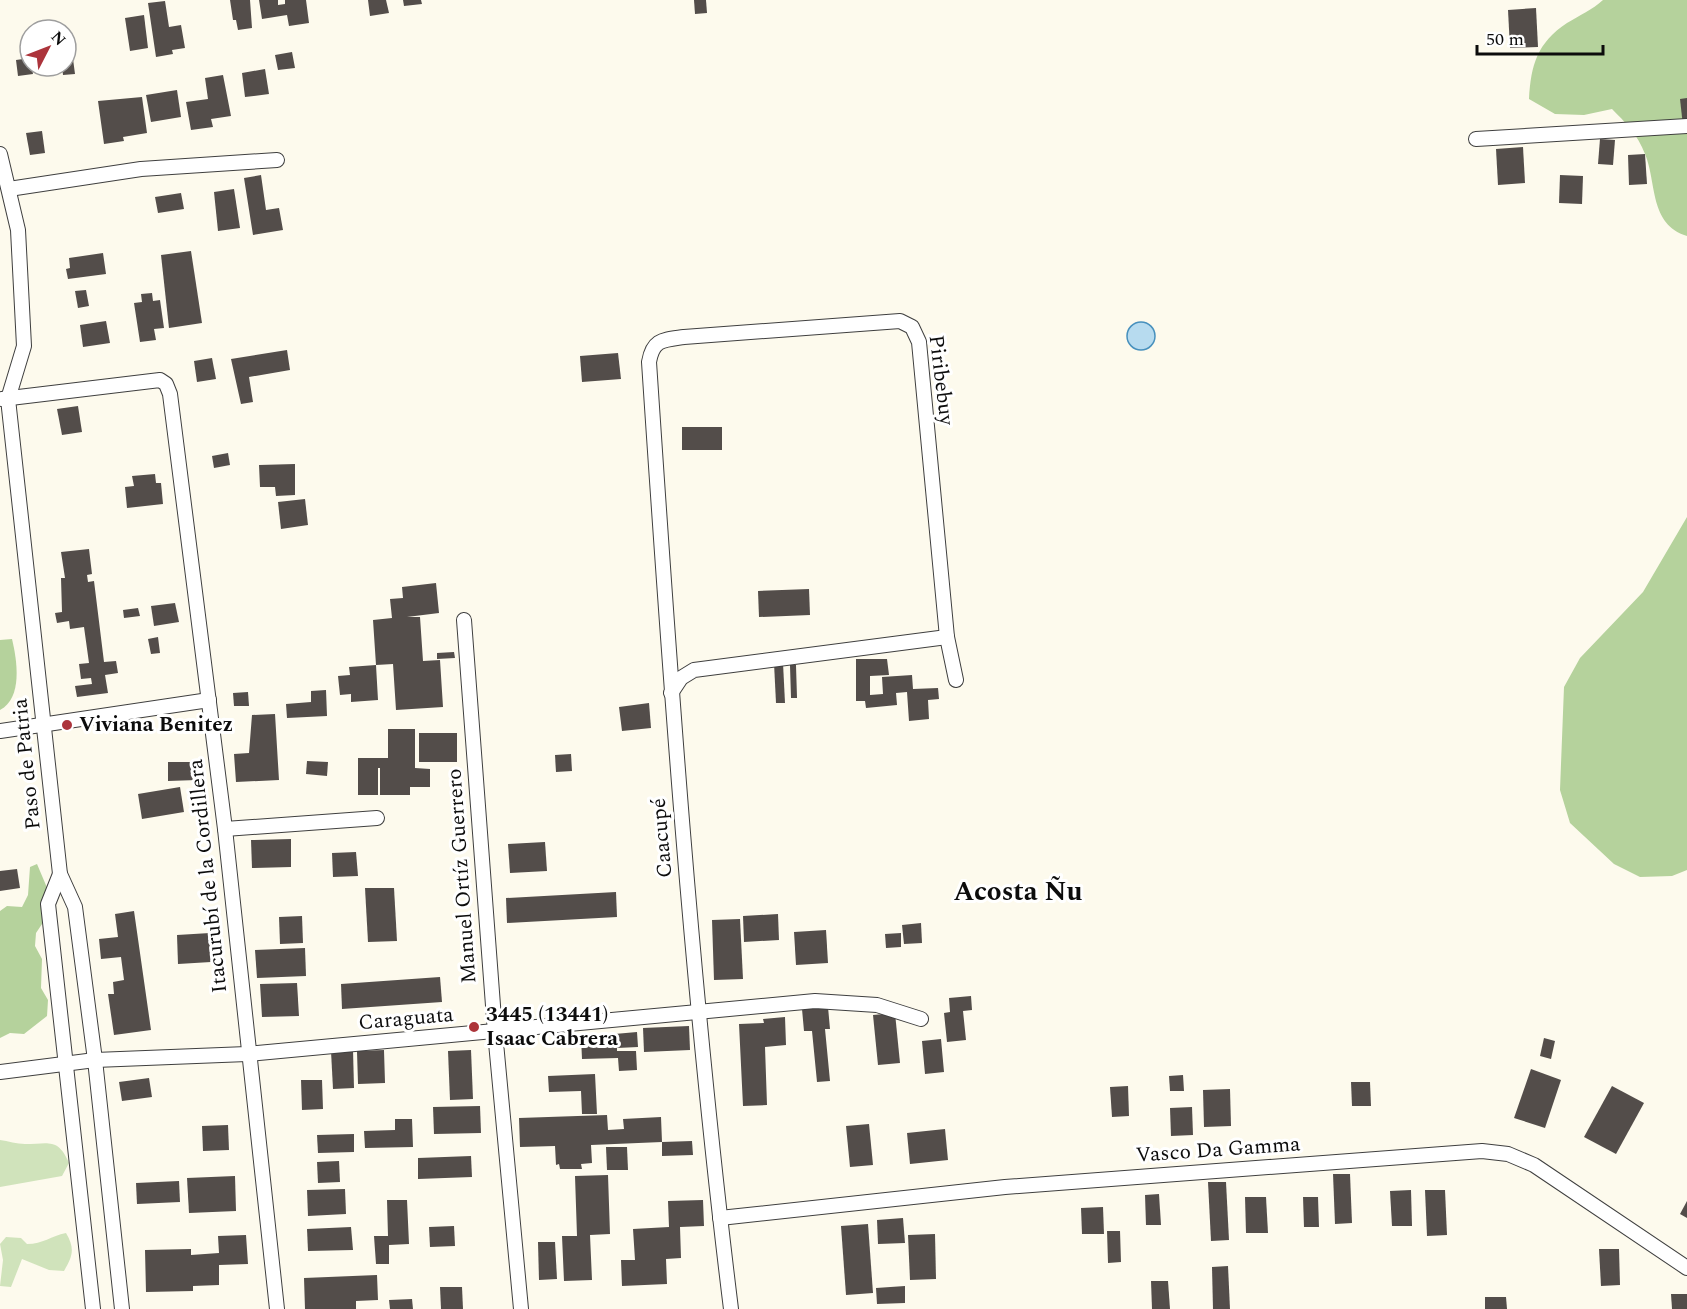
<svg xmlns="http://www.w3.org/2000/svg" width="1687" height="1309" viewBox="0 0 1687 1309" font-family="Spectral,serif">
<rect width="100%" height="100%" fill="#fdfaed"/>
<g fill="#d0e3bb">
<path d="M0,1140C8,1141 17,1144 25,1144C48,1144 58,1137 69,1163L62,1176L0,1187Z"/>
<path d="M66,1233C75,1248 73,1256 64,1271L49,1270L22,1259L11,1287L0,1286L3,1260L0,1244L6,1237L21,1238L27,1244C43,1244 51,1236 66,1233Z"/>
</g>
<g fill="#b5d29c">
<path d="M1603,0H1687V236C1649,224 1657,183 1645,154C1638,135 1625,122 1612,109L1584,115L1555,114L1529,99C1531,65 1537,43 1567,23C1580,15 1592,10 1603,0Z"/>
<polygon points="1687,517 1687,870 1672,876 1640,877 1614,864 1570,823 1560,790 1564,687 1580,658 1643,592"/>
<path d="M12,639C17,660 23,698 0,710V640Z"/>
<polygon points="37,864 48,890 44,921 36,933 35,946 42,959 41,988 48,1000 47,1016 24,1034 10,1033 0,1038 0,911 7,906 22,907 28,895 30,867"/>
</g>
<circle fill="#b7dbef" stroke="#4790bd" stroke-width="1.5" cx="1141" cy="336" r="14"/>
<g fill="#534d4a">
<polygon points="230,0 250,0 252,28 238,30 236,20 233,20"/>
<polygon points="259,0 278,0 278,5 285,4 285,0 306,0 309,23 289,26 287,15 262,19"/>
<polygon points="368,0 386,0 389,13 370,16"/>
<polygon points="403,0 421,0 422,4 404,6"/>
<polygon points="694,0 706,0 707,13 695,14"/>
<polygon points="165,1 169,27 181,25 185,48 172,50 173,54 156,57 148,3"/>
<polygon points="1536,8 1538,47 1510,48 1508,10"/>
<polygon points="144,15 148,48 130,51 125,18"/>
<polygon points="54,20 56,30 47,30 46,22"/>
<polygon points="292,52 295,68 278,70 275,55"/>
<polygon points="30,58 33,74 18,76 16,60"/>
<polygon points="73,59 75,74 63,75 62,66 66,66 66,60"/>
<polygon points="265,69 269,94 245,97 242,73"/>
<polygon points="223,75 231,116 211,119 213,127 191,130 186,102 208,99 205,78"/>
<polygon points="177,90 181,117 151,122 146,95"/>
<polygon points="142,97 147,133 123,137 124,141 104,144 98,101"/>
<polygon points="1687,98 1687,126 1683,126 1680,99"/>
<polygon points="42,131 45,153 30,155 26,133"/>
<polygon points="1600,139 1615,140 1613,165 1598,164"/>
<polygon points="1523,147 1525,183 1498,185 1496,149"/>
<polygon points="1645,154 1647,184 1629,185 1628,155"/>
<polygon points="261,175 266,210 279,208 283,230 253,235 244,178"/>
<polygon points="1560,175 1583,176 1582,204 1559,203"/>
<polygon points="234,189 240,228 218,231 214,192"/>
<polygon points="181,193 184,209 158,213 155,197"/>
<polygon points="191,251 202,323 169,328 161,255"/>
<polygon points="103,253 106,274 68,279 66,269 70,268 69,258"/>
<polygon points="86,290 89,306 78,308 75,291"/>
<polygon points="152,293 153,301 160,300 164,328 154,329 156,340 140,342 134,303 142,302 141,294"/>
<polygon points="106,321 110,343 83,347 80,325"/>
<polygon points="287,350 290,370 249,377 253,402 241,404 231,359"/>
<polygon points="618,353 621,379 582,382 580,356"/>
<polygon points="212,358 216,379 197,382 194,361"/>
<polygon points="78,406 82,432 62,435 57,409"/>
<rect x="682" y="427" width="40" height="23"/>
<polygon points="228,453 230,465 214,468 212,456"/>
<polygon points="295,464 295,495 276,496 275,487 260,487 259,465"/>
<polygon points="155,474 156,483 161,483 163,504 127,508 125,487 134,486 132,476"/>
<polygon points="305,499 308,525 281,529 278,502"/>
<polygon points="89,549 92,574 87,575 88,582 94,581 104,662 116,661 118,673 105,675 108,693 77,697 75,686 92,684 91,678 81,679 79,664 89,663 84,627 70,629 69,621 57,623 55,613 62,612 61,578 65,578 61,552"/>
<polygon points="436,583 439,613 407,617 420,617 423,661 440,660 443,707 396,710 393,664 376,665 373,620 392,618 390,599 403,598 402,587"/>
<polygon points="809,589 810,615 759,617 758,591"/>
<polygon points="175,603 179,622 154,626 151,606"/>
<polygon points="138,608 140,616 124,618 123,610"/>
<polygon points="158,637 160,653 151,654 148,639"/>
<polygon points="454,652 455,658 437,659 437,653"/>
<polygon points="856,659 887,659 889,675 870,676 870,695 883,694 882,677 912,675 913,689 938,688 939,699 928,700 929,719 909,721 907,692 896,693 897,705 866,708 865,701 856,701"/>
<polygon points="774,663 783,663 785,703 776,703"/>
<polygon points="376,665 378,700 351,702 351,694 340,695 338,676 350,675 349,667"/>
<polygon points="790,665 796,665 797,698 791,698"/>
<polygon points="326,690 327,716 287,718 286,704 311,702 311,691"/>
<polygon points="248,692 249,706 234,706 233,693"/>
<polygon points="649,703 651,728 622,731 619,707"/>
<polygon points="275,714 279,780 236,782 234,754 249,753 252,715"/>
<polygon points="388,729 415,729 415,768 430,769 430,787 410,787 410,795 380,795 380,768 378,768 378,795 358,795 358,758 388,758"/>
<rect x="419" y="733" width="38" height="29"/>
<polygon points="571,754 572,771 556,772 555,755"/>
<polygon points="307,761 328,762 327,776 306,774"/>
<polygon points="168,762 197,762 197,780 168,781"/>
<polygon points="180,787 184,812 142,819 138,794"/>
<polygon points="291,839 291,867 252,868 251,840"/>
<polygon points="545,842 547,871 510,873 508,844"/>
<polygon points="356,852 358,876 333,877 332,853"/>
<polygon points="17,869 20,888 0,891 0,871"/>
<polygon points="365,888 394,888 397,941 368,942"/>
<polygon points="616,892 617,917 507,923 506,898"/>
<polygon points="134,911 151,1030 114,1035 108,994 114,994 113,982 124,980 121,957 101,959 99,939 118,937 115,914"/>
<polygon points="778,914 779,940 744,942 743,916"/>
<polygon points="302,916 303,943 280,944 279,917"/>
<polygon points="740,919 743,979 714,980 712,920"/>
<polygon points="921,923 922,943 904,944 902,925"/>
<polygon points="826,930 828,963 796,965 794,932"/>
<polygon points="210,933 211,962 178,964 177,935"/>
<polygon points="901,933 901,947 886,948 885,934"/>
<polygon points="305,948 306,976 257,978 255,950"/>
<polygon points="440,977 442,1002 342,1009 341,984"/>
<polygon points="297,983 299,1016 262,1017 260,984"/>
<polygon points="971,996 972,1010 963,1011 966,1040 947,1042 944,1013 950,1012 949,998"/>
<polygon points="828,1007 830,1029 825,1029 830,1081 817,1082 812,1031 804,1031 802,1009"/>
<polygon points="895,1013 900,1063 878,1065 873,1015"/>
<polygon points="785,1017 786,1045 765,1047 767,1105 743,1106 739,1024 764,1023 763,1019"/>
<polygon points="689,1026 690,1050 644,1052 643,1028"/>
<polygon points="637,1032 638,1047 617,1048 617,1051 636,1051 637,1070 619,1071 618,1058 582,1059 581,1037"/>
<polygon points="1544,1038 1555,1041 1551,1059 1540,1056"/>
<polygon points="941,1039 944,1072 925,1074 922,1041"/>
<polygon points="353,1050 354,1088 333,1089 331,1051"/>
<polygon points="384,1050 385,1083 358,1084 357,1051"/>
<polygon points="471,1050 473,1099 450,1100 448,1051"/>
<polygon points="1531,1069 1561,1080 1545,1128 1514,1118"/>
<polygon points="595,1074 597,1114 582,1114 581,1091 549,1092 548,1076"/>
<polygon points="1183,1075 1184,1091 1170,1091 1169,1076"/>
<polygon points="149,1078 152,1097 122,1101 119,1082"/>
<polygon points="301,1080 322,1080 323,1109 302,1110"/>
<polygon points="1351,1082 1370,1082 1371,1106 1352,1106"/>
<polygon points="1128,1086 1129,1116 1112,1117 1110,1087"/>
<polygon points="1612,1086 1644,1103 1616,1154 1584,1137"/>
<polygon points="1230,1089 1231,1126 1204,1127 1203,1090"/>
<polygon points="480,1106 481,1133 434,1134 433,1107"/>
<polygon points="1192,1107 1193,1135 1171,1136 1170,1108"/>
<polygon points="607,1115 608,1130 624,1129 623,1119 661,1117 662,1142 591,1145 592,1163 581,1164 582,1169 560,1169 559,1164 556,1165 555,1146 520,1147 519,1118"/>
<polygon points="395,1119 412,1119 413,1147 365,1148 364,1131 395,1130"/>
<polygon points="869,1124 873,1165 850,1167 846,1126"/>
<polygon points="228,1125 229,1150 203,1151 202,1126"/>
<polygon points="945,1129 948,1160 910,1164 907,1133"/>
<polygon points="354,1134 354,1152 318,1153 317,1135"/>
<polygon points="692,1141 693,1155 662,1156 662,1142"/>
<polygon points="606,1147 627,1147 628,1170 607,1170"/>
<polygon points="471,1156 472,1177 418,1179 418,1158"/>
<polygon points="339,1161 340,1182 318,1183 317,1162"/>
<polygon points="1333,1174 1350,1174 1352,1223 1335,1224"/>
<polygon points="608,1175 610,1234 590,1235 592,1280 564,1281 562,1236 577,1236 575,1176"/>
<polygon points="235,1176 236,1211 189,1213 187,1178"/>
<polygon points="179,1181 180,1202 137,1204 136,1183"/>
<polygon points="1208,1182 1226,1182 1229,1240 1211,1241"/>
<polygon points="345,1189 346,1214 308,1216 307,1190"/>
<polygon points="1411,1190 1412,1226 1392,1226 1390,1191"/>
<polygon points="1425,1190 1445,1190 1447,1235 1427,1236"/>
<polygon points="1159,1194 1161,1225 1146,1225 1145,1195"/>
<polygon points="1245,1197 1266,1197 1268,1233 1246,1233"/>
<polygon points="1303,1197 1318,1197 1319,1227 1304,1227"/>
<polygon points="387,1200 407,1200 409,1244 389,1245 389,1264 376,1264 374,1236 388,1236"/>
<polygon points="703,1200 704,1226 680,1227 681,1258 666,1259 667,1284 622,1286 621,1260 635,1260 633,1229 669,1227 668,1201"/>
<polygon points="1687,1201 1687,1218 1680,1214"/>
<polygon points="1103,1207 1104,1234 1082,1234 1081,1208"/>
<polygon points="903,1218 905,1243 878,1244 877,1220"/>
<polygon points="868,1224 873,1293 846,1295 841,1226"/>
<polygon points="454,1226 455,1246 430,1247 429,1227"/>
<polygon points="351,1227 353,1250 308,1251 307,1229"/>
<polygon points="1107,1231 1120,1231 1121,1262 1108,1263"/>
<polygon points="935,1234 936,1279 910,1280 908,1235"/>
<polygon points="246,1235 248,1264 219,1265 219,1285 193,1286 193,1291 146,1292 145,1250 191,1249 191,1255 219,1253 218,1236"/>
<polygon points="538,1242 555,1242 557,1279 539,1280"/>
<polygon points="1599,1249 1619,1249 1620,1285 1601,1286"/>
<polygon points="1228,1266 1230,1309 1213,1309 1212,1267"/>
<polygon points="377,1275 378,1300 356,1301 356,1309 305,1309 304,1278"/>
<polygon points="1151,1281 1168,1281 1170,1309 1152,1309"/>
<polygon points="905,1286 905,1303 877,1304 876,1288"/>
<polygon points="440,1287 462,1287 463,1309 441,1309"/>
<polygon points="1671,1294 1687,1294 1687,1309 1672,1309"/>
<polygon points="1485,1297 1506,1297 1507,1309 1485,1309"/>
<polygon points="412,1299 413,1309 390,1309 389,1300"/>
</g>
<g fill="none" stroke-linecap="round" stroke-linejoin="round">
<g stroke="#3f3f3f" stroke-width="16">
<g id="street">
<polyline points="1476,139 1687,126"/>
<polyline points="0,154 18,230 24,346 8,399 60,874 75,907 95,1060 122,1309"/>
<polyline points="9,189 141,169 277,160"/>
<polyline points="2,399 160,380 166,384 170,394 225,829 277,1309"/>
<polyline points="464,620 495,1032 521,1309"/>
<polyline points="671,693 681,678 694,670 947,637"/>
<polyline points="0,731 209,700"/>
<polyline points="225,829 377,818"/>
<polyline points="60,874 48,904 93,1309"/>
<polyline points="0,1072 95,1060 247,1054 815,1001 877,1005 921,1019"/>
<polyline points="720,1218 1005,1187 1482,1151 1508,1154 1534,1165 1687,1268"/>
<path d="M731,1309C692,994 670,678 649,362C653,339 663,340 684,337L900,321L912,327L919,342L947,637L956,680"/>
</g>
</g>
<use href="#street" stroke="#fff" stroke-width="14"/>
</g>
<g fill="#ac343b" stroke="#fff" stroke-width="2">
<circle cx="67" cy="725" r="6"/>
<circle cx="474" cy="1027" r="6"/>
</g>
<g text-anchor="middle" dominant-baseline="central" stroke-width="6" stroke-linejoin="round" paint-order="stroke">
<g font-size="21" fill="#0c0c0c" stroke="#fff">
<text transform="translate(941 380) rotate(83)">Piribebuy</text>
<text transform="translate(27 764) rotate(-96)">Paso de Patria</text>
<text transform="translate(662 838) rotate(-95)">Caacupé</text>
<text transform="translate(208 876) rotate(-96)">Itacurubí de la Cordillera</text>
<text transform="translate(462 876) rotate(-94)">Manuel Ortíz Guerrero</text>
<text transform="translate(406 1019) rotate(-5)">Caraguata</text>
<text transform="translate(1218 1150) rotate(-4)">Vasco Da Gamma</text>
</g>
<g font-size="21" font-weight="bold" fill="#0c0c0c" stroke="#fff" text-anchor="start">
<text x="79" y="725">Viviana Benitez</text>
<text x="486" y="1015">3445 (13441)<tspan x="486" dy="24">Isaac Cabrera</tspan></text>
</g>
<g font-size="27" font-weight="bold" fill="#0c0c0c" stroke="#fff">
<text x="1018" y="892">Acosta Ñu</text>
</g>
</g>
<g transform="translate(48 48) rotate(48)"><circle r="28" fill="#ffffff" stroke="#9e9e9e" stroke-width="1.5"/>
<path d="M0-4.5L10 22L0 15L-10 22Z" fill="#ac343b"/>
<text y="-9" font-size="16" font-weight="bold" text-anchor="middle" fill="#0c0c0c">N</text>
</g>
<path d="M1477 45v9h126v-9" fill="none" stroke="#0c0c0c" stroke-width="3"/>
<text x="1486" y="45" font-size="18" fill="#0c0c0c" stroke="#ffffff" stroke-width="4.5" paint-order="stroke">50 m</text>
</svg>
